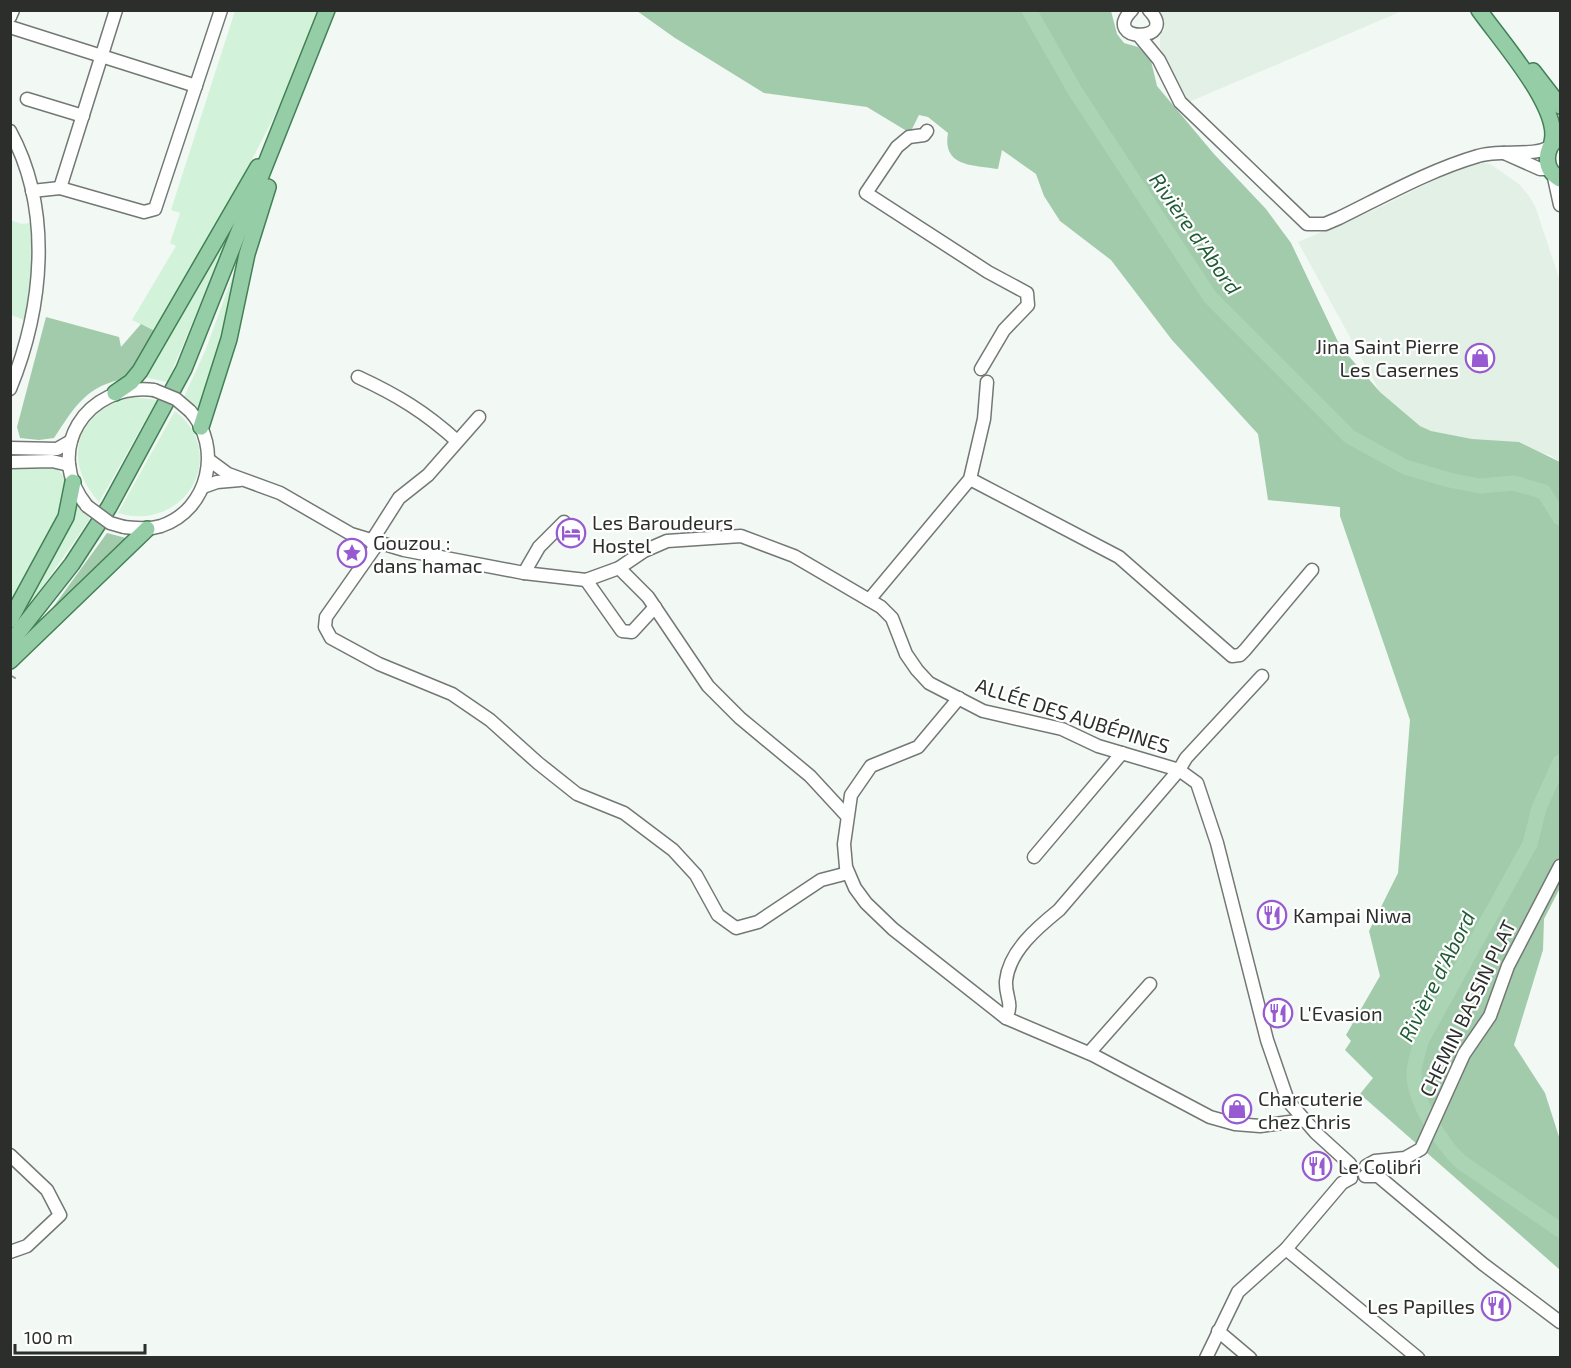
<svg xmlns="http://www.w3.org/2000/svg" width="1571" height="1368" viewBox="0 0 1571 1368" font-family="'Exo 2',sans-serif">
<rect width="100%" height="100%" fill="#f2f8f3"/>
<g fill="#e3f0e5">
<polygon points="1159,11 1402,11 1189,102 1160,48 1160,35 1165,29"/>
<polygon points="1482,162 1490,164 1519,184 1529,196 1535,206 1560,281 1560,462 1550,455 1431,431 1420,426 1380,392 1298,242 1374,210 1443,176"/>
</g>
<g fill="#d3f2da">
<path d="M235,11H322C277,123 215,227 155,331L132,320L176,246L170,243L180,213L171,210Z"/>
<polygon points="240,211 167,382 144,377"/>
<polygon points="10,220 22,224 30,223 32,268 25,320 11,315"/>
<polygon points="242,250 219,358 201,412 184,397 206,349"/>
<path d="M133,397L157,400L99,502C60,459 77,409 133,397Z"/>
<path d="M175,411C231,455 184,533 118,513Z"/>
<path d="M11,467H53C70,475 68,494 64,510L11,606Z"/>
<polygon points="77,502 90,519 15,626 68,529"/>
</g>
<g fill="#a2cbab">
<path d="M637,11H1111L1117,34L1124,43L1138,47L1147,55L1151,61L1157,86L1214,154L1266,209L1291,243L1340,346L1380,392L1420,426L1431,431L1472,439L1519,442L1560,462V888L1544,919L1543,950L1514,1045L1545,1093L1560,1140V1270L1360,1094L1373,1078L1345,1050L1351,1041L1346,1035L1380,976L1369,931L1398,873L1410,720L1340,516V507L1268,500L1258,434L1172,340L1111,260L1060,221L1044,196L1036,174L1002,150L998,169C973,165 942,167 948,133L928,117L919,115L910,133L867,107L764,93L675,38Z"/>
<path d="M46,317L119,337L121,347L141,324L155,331L127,378C86,386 76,405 54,438L39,440L20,438L17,427Z"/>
<polygon points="107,533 126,538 51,610"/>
</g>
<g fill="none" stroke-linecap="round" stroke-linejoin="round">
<polyline stroke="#85a28b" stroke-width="2" points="10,675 15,678"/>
<g stroke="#abd4b4" stroke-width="15">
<polyline points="1029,10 1075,91 1210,297 1350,437 1405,467 1449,480 1480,486 1514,483 1544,492 1560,518"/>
<path d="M1560,762L1539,808L1530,844L1421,1041C1419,1051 1414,1063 1414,1073C1413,1099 1442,1145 1461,1162L1560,1230"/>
</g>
<g stroke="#737874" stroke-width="15">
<g id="minor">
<path d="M1132,10C1099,43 1181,43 1149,10"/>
<polyline points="10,17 13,10"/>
<polyline points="10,27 196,86"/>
<path d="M1140,37L1159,60L1180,102L1307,224H1325L1339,218C1384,196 1430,170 1478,156C1499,149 1534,157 1549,147"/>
<polyline points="27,99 83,116"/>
<path d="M10,131C53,210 43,308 10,389"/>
<polyline points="927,131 924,135 909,137 897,147 866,193 988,272 1027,293 1028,305 1004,330 981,369"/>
<polyline points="1504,153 1540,169 1550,169"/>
<polyline points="1553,173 1560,205"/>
<polyline points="60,188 116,10"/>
<polyline points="32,191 60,188 144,212 155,209 221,10"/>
<path d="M358,377C397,395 425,412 457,441"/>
<polyline points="10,448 57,449 71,441"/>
<polyline points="209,460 228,474 280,493 351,534 404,550 524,573 586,580 619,568 644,551 667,541 741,536 794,556 881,607 892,618 906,654 917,670 929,683 983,711 1062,729 1098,746 1179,770 1197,783 1217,843 1267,1040 1288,1101 1316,1133 1350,1164"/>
<polyline points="10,462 52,461 69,465"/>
<polyline points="970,479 1119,557 1232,656 1240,655 1245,650 1312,570"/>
<polyline points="203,487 217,482 240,480"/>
<path d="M87,506C42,451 86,382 154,390"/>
<path d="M124,527C136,528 148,530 161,526C209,510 223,447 190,411"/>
<polyline points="371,542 399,498 428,475 479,417"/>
<polyline points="378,543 326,617 325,627 331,638 379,664 452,694 490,720 538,763 577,794 624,813 673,850 696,875 718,915 736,928 758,922 821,880 848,873"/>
<polyline points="619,568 648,597 708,686 740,718 810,776 846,815"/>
<polyline points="524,573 539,547 564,522"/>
<polyline points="586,580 622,631 632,632 655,607"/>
<polyline points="869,600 970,479 984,419 987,382"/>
<polyline points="959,698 918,747 871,766 851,795 844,844 846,867 855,888 866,903 893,929 1006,1018 1093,1055 1210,1117 1235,1124 1260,1126 1305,1120"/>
<polyline points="1034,857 1122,753"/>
<path d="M1006,1018C1014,1002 1005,998 1006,981C1009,951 1038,927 1059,910L1179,770L1186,758L1262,676"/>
<polyline points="1089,1053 1150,984"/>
<polyline points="10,1155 47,1190 60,1215 27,1246 10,1252"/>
<polyline points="1366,1166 1375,1161 1405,1158 1421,1149 1464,1054 1490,1016 1508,966 1560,866"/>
<polyline points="1365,1176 1378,1176 1483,1264 1560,1322"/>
<polyline points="1286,1249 1418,1358"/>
<polyline points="1218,1331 1250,1358"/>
<polyline points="1206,1358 1238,1292 1286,1249 1342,1183 1351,1178"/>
</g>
</g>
<g stroke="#428056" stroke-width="18">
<g id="major">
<path d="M1479,10C1500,40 1561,108 1552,142"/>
<polyline points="1533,71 1560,106"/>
<path d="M1558,137C1544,150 1543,169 1560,179"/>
<polyline points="115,393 131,382 140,371 258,167"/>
<polyline points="201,427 229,339 247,254 268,187"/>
<polyline points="10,620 66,517 73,482"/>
<polyline points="10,643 72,564 109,507 184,369 327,10"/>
<polyline points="10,661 147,529"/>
</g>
</g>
<use href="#minor" stroke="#fff" stroke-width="12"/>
<use href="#major" stroke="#95cda7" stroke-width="15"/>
<g stroke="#737874" stroke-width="15" stroke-linecap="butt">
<g id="minor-bridge">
<polyline points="154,390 176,399 190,411"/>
<polyline points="87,506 110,523 124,527"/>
</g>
</g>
<use href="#minor-bridge" stroke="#fff" stroke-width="12"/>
</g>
<defs>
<g id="shop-ring" transform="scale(1.5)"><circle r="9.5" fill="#fff" stroke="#975ad1" stroke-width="1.5"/><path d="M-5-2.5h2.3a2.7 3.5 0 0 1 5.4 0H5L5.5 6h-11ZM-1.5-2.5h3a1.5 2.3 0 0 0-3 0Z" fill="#975ad1"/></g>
<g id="hotel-ring" transform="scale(1.5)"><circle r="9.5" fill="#fff" stroke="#975ad1" stroke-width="1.5"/><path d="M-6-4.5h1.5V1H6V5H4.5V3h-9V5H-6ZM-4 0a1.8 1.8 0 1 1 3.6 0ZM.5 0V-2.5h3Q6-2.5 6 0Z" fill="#975ad1"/></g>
<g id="sight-ring" transform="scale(1.5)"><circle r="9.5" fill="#fff" stroke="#975ad1" stroke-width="1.5"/><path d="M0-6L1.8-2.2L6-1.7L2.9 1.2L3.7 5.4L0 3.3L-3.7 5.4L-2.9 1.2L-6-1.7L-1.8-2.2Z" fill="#975ad1"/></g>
<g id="restaurant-ring" transform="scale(1.5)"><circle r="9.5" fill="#fff" stroke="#975ad1" stroke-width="1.5"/><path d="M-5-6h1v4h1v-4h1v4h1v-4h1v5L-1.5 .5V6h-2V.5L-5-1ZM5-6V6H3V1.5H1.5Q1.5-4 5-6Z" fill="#975ad1"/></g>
</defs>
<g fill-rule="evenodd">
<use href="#shop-ring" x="1480" y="358"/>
<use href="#hotel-ring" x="571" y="533"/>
<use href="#sight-ring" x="352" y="553"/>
<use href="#restaurant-ring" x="1272" y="915"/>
<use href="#restaurant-ring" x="1278" y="1013"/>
<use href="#shop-ring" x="1237" y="1109"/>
<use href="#restaurant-ring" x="1317" y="1166"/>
<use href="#restaurant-ring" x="1496" y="1306"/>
</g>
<g text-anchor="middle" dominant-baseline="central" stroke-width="4.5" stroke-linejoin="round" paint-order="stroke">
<g font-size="20" fill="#2c2e2c" stroke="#fff" text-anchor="start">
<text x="1459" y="346" text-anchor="end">Jina Saint Pierre<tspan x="1459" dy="23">Les Casernes</tspan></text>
<text x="592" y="522">Les Baroudeurs<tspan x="592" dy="23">Hostel</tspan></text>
<text x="373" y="542">Gouzou :<tspan x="373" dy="23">dans hamac</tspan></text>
<text x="1293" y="915">Kampai Niwa</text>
<text x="1299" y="1013">L'Evasion</text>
<text x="1258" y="1098">Charcuterie<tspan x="1258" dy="23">chez Chris</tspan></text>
<text x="1338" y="1166">Le Colibri</text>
<text x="1475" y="1306" text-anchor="end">Les Papilles</text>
</g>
<g font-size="20" fill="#2c2e2c" stroke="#fff">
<text transform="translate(1073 715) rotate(18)">ALLÉE DES AUBÉPINES</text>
<text transform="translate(1467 1008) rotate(-64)">CHEMIN BASSIN PLAT</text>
</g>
<g font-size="21" font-style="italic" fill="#1e5c34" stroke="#fff">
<text transform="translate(1196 233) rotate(55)">Rivière d'Abord</text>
<text transform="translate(1436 976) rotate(-63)">Rivière d'Abord</text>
</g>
</g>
<rect width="1571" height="1368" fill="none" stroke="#2c2e2c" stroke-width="24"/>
<path d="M15 1344v9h130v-9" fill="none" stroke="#2c2e2c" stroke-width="3"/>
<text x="24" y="1344" font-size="18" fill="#2c2e2c" stroke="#ffffff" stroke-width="4.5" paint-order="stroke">100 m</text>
</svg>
